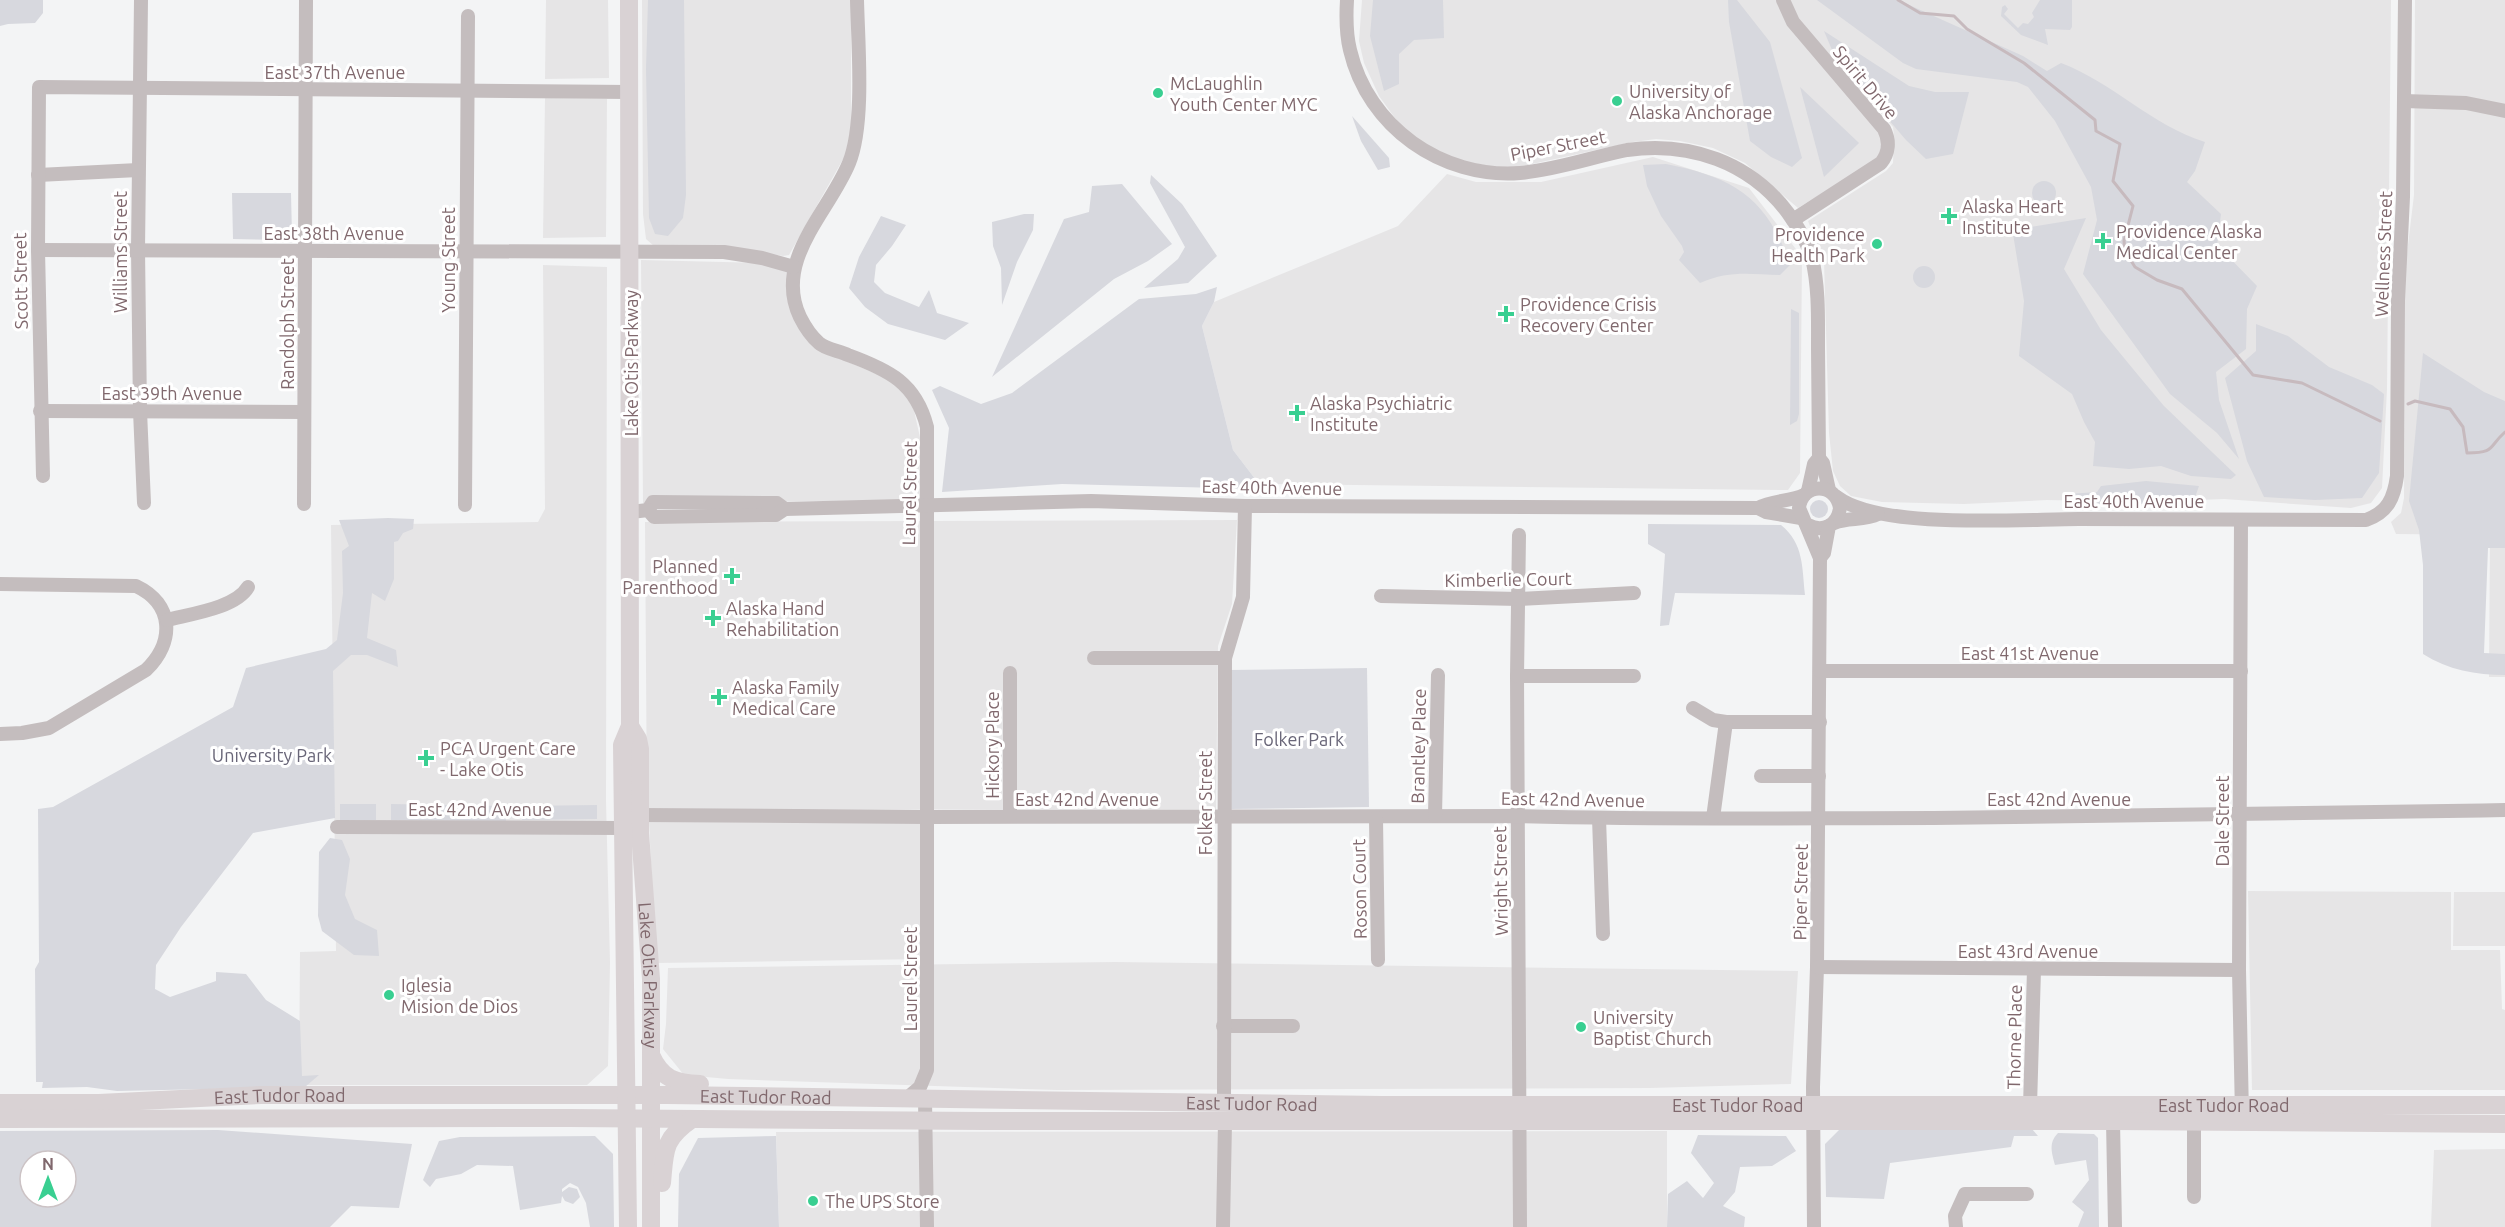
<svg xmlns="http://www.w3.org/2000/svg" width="2505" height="1227" viewBox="0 0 2505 1227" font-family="Ubuntu,sans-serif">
<rect width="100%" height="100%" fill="#f3f4f5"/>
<g fill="#e6e5e6">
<polygon points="546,0 608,0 609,78 545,79"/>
<polygon points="642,0 851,0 851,127 846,154 789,255 783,256 729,247 654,246 646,239 643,214"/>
<polygon points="1362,0 1776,0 1796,35 1880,131 1882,140 1879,158 1798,208 1745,163 1713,148 1680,141 1656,139 1633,142 1518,167 1494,167 1458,160 1427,146 1400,125 1379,96 1364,63 1359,41"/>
<polygon points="1790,0 2391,0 2387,389 2382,488 2371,503 2351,508 2224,499 2143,502 2047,500 1964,504 1882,502 1851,496 1840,486 1833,471 1829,433 1824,261 1808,221 1886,171 1893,163 1894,137 1893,127 1798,19"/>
<polygon points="2415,0 2505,0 2505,677 2489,677 2490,535 2396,534 2391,522 2401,513 2404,498 2405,270 2414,195"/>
<polygon points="545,98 607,99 606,237 543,238"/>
<polygon points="1653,157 1749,188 1802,257 1800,473 1788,490 1259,484 1233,450 1202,326 1214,302 1398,226 1447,174 1476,182 1541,182"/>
<polygon points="641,260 769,263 789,272 792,309 834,356 893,381 913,406 921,442 920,500 643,503"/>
<polygon points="543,265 607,267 606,801 610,963 608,1066 587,1085 299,1085 300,952 336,951 331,525 538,522 545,509"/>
<polygon points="1237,520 1232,604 1218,646 1216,809 647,810 645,522"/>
<polygon points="649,822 923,822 923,959 656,963"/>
<polygon points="2248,891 2451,892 2451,950 2500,950 2502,1009 2505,1010 2505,1090 2252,1090"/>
<polygon points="2454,892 2505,892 2505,946 2453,946"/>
<polygon points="1115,962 1798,971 1791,1084 1650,1088 1057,1090 728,1079 684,1075 663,1049 666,1024 668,968"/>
<polygon points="1667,1131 1667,1227 779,1227 776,1132"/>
<polygon points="2505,1149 2505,1227 2431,1227 2434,1150"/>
</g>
<g fill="#d7d8de" fill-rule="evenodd">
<polygon points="0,0 43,0 43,13 35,23 8,24 0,26"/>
<polygon points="648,0 684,0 686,195 683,218 668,236 655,234 649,218 646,69"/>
<polygon points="1373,0 1443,0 1444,38 1414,40 1399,54 1399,84 1384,91 1370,36"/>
<polygon points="1728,0 1737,0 1770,42 1802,158 1792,167 1771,157 1750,141 1729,22"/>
<path d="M1817,0H1898L2023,56L2047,71L2061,63C2112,82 2151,125 2205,142L2195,171L2187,182L2221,214L2217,245L2257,286L2247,309L2246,349L2216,372L2219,400L2239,459L2217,433L2170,394L2083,274L2097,220L2091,187L2055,121L2028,87L2017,82L1916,69L1903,63Z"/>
<polygon points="2040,0 2072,0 2072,27 2070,30 2045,29 2048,45 2021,35 2001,16 2002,7 2005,5 2008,9 2004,14 2018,28 2023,23 2028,24 2034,17 2032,13"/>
<polygon points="1824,31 1909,86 1935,92 1969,92 1953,154 1926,159 1906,140 1835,57"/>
<polygon points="1800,87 1859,143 1824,177"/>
<polygon points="1352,116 1389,158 1390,167 1378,170 1361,141"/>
<path d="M1666,164C1733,177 1768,198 1790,265L1780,275C1749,274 1729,270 1700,283L1679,260L1684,252L1682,246L1661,216L1647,186L1643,165Z"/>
<polygon points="1151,175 1182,204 1217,256 1188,283 1144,288 1178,259 1185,247 1150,183"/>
<circle cx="2044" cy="193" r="12"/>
<polygon points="1122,184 1172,244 1148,261 1114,279 992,377 1064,219 1089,212 1092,186"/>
<polygon points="232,193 291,193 292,236 289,240 233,239"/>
<polygon points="1024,214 1034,214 1033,230 1017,262 1002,305 1001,268 993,246 992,222"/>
<polygon points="881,216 906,225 892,246 876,265 874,282 885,293 919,307 929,290 937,313 969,323 945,340 888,324 865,307 849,288 859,257"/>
<polygon points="2086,218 2064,269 2101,330 2138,375 2164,406 2236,475 2231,479 2191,476 2161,466 2129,469 2093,466 2095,442 2084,422 2072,394 2019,356 2024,301 2013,234 2024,228"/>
<circle cx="1924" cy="277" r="11"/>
<polygon points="1217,287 1214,302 1202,326 1233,450 1259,484 1259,489 1062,484 942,492 949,428 932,390 940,386 981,404 1012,393 1139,299 1196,294"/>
<polygon points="1791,309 1799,313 1799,414 1797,421 1790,425"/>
<polygon points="2256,324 2288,336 2329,367 2372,385 2384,394 2379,473 2362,498 2315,500 2264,497 2247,461 2225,378 2256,351"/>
<path d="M2423,353L2484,392L2505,401V548H2488L2484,653L2505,654V675C2476,675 2448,670 2423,654V565L2419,530L2409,501Z"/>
<polygon points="2146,481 2199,486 2193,503 2068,505 2068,494 2097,492 2101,486"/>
<circle cx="1819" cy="509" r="9"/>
<polygon points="388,518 414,519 413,529 403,533 398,541 394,542 394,579 385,601 372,593 367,638 396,650 398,667 367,655 351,655 333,671 335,818 253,833 181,927 156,965 155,989 170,997 216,981 216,972 246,974 266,1000 300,1021 302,1076 319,1075 305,1087 117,1091 87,1087 42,1088 43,1082 36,1082 35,969 39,962 38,809 53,807 233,707 246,668 326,649 337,640 343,593 342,551 349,546 339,520"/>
<path d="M1648,524L1781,525C1804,544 1802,567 1805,595L1675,593L1669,625L1660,626L1665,554L1648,544Z"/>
<polygon points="1367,668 1369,807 1231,809 1229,670"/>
<rect x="340" y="804" width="36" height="16"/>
<polygon points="391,804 506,806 506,821 391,820"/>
<polygon points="597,805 597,819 522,820 522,806"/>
<polygon points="330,838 342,840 350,859 345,895 355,919 377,930 379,956 354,955 322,931 318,916 319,852"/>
<polygon points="2032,1129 2038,1136 2014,1136 2011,1147 1890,1163 1884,1199 1826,1197 1825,1144 1839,1130"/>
<path d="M218,1130L412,1144L399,1208L351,1206L330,1227H0V1131ZM30,1161H66V1197H30Z"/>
<path d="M2058,1133L2094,1134L2098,1138L2099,1227H2078L2084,1212L2072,1202L2089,1180L2086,1160L2055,1165C2052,1153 2048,1143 2058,1133Z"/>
<polygon points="1698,1135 1786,1136 1796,1151 1772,1166 1740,1167 1735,1192 1723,1206 1745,1217 1744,1227 1667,1227 1668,1194 1687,1181 1703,1198 1714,1183 1691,1153"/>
<polygon points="595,1136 613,1154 614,1227 590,1227 586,1203 578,1187 570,1183 562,1189 562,1192 569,1187 577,1189 580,1197 573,1204 565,1201 562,1196 561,1203 520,1210 513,1166 477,1165 461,1174 436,1179 430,1187 423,1180 439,1141 460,1137"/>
<polygon points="776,1136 779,1227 678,1227 679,1174 698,1138"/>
</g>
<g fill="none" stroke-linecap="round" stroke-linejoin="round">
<g stroke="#c7babe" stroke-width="3">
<polyline points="1898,0 1920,13 1954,16 1967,29 2024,63 2095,120 2096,131 2120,144 2113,181 2133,206 2124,241 2125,251 2135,267 2157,280 2182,289 2253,375 2302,383 2380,421"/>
<path d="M2408,404L2415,401L2450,409L2463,427L2467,453C2496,453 2488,447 2505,432"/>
</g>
<g stroke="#c4bdbe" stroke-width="14">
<polyline points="141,0 138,249 140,411 144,503"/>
<path d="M857,0C858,44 865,124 849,163C829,212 773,260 800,317C804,325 812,337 819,343C825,349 840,351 848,355C889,370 916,383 927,427V1070L920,1087L907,1098"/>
<path d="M1347,0C1346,17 1346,34 1350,50C1368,127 1442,179 1520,173C1556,170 1592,157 1627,150C1689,141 1750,162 1788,213C1798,227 1807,241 1812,258C1819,287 1818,319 1818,348C1818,385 1819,422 1819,458L1823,463L1829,490"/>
<path d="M1783,0L1793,22L1884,129C1890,141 1889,153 1881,163L1793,220"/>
<polyline points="2404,101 2466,103 2505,111"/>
<polyline points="38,175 138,170"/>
<polyline points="38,250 724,252 762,258 794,267"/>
<polyline points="40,411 304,412"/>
<polyline points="43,476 38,250 39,87 630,92"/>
<polyline points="1808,491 1814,464 1819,458"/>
<path d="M1837,497C1881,530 2022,519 2079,519C2174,519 2270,520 2366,520C2388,512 2394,498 2397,476L2398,301L2403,197L2405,0"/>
<polyline points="304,504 306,0"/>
<polyline points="465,505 468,16"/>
<path d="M1758,508C1772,500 1789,502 1804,495"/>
<polyline points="648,510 653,502 777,503 785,509"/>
<polyline points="631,512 648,510 654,517 767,515 776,515 785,509 1091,501 1245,506 1758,508 1766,512 1801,518"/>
<polyline points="2241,520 2239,970 2242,1115"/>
<path d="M1834,523C1848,517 1864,521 1878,514"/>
<path d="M1808,525C1823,533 1838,525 1840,508C1836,482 1802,482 1799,508L1820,558L1817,967L1813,1087L1814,1227"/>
<polyline points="1519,535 1517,676 1520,1227"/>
<polyline points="1820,558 1824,553 1829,526"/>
<path d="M0,584L136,586C174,604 175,642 146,670L49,728L22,733L0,734"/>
<polyline points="1381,596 1519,599 1634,593"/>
<path d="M167,620C190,614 236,608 248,587"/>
<polyline points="1094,658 1225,658"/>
<polyline points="1820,671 2241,671"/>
<polyline points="1517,676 1634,676"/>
<polyline points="1693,708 1713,720 1726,722 1820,722"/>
<polyline points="1761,776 1819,776"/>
<path d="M640,815L928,817L1518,816C1656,820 1795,818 1934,818C2125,816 2315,814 2505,810"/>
<polyline points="1010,816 1010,673"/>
<polyline points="1435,816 1438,675"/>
<polyline points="1376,818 1378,960"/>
<polyline points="1599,818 1603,934"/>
<polyline points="1713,818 1726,722"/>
<polyline points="337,827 623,828"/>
<polyline points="1817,967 2239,970"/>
<polyline points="1223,1026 1293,1026"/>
<polyline points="925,1099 927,1227"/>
<polyline points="1224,1103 1225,658 1243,597 1245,506"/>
<polyline points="2030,1106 2034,970"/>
<polyline points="2113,1121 2115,1227"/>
<polyline points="2194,1122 2194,1197"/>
<polyline points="1223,1227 1225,1122"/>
<polyline points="1956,1227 1955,1216 1965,1194 2027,1194"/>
</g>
<g stroke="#d9d2d4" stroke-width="18">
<path id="s1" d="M630,726L638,739L640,749V833L651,979V1227"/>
<path d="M651,1055C662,1079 675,1083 700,1084"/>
<path id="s2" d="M0,1103H99L261,1095H667L1382,1105H2505"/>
<polyline points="0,1119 570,1118 983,1121 2113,1121 2505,1124"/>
<path d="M662,1183C665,1150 663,1139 692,1119"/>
<polyline points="628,1227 622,745 630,726 629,0"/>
</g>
</g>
<g fill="#39cf91" stroke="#fff" stroke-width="2">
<circle cx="1158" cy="93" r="6"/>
<circle cx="1617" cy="101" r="6"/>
<path d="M1946 207h6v6h6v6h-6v6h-6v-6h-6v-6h6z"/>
<path d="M2100 232h6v6h6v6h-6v6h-6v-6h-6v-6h6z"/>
<circle cx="1877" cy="244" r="6"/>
<path d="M1503 305h6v6h6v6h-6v6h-6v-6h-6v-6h6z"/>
<path d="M1294 404h6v6h6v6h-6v6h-6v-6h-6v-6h6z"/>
<path d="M729 567h6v6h6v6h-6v6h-6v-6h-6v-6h6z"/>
<path d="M710 609h6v6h6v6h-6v6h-6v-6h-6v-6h6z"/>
<path d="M716 688h6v6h6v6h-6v6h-6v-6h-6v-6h6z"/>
<path d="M423 749h6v6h6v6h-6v6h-6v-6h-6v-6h6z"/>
<circle cx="389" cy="995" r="6"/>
<circle cx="1581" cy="1027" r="6"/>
<circle cx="813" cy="1201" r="6"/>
</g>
<g text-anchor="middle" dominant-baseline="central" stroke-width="6" stroke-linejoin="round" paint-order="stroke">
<g font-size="18" fill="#80686d" stroke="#fff">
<text x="335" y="72">East 37th Avenue</text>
<text transform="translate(1866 82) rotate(50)">Spirit Drive</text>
<text transform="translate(1558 145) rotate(-11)">Piper Street</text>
<text x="334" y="233">East 38th Avenue</text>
<text transform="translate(120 252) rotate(-90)">Williams Street</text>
<text transform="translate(2383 254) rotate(-88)">Wellness Street</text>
<text transform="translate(448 260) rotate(-90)">Young Street</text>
<text transform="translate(20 281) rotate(-91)">Scott Street</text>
<text transform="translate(287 324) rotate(-90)">Randolph Street</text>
<text transform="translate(631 363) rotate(-90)">Lake Otis Parkway</text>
<text x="172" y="393">East 39th Avenue</text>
<text transform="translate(1272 487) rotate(1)">East 40th Avenue</text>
<text transform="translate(909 493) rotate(-89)">Laurel Street</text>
<text x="2134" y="501">East 40th Avenue</text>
<text transform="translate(1508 579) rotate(-1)">Kimberlie Court</text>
<text x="2030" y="653">East 41st Avenue</text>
<text transform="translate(992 745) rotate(-90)">Hickory Place</text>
<text transform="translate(1418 746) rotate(-89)">Brantley Place</text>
<text x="1087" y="799">East 42nd Avenue</text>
<text transform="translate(1573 799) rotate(1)">East 42nd Avenue</text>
<text x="2059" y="799">East 42nd Avenue</text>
<text transform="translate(1205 803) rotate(-90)">Folker Street</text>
<text x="480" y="809">East 42nd Avenue</text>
<text transform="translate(2222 821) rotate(-90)">Dale Street</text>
<text transform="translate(1500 881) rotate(-91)">Wright Street</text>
<text transform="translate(1359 889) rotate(-91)">Roson Court</text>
<text transform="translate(1800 892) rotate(-89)">Piper Street</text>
<text x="2028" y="951">East 43rd Avenue</text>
<text stroke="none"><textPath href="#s1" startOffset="252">Lake Otis Parkway</textPath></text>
<text transform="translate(910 979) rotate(-90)">Laurel Street</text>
<text transform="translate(2014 1037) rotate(-89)">Thorne Place</text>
<text stroke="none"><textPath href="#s2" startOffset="280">East Tudor Road</textPath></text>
<text stroke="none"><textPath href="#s2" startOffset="766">East Tudor Road</textPath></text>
<text stroke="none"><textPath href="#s2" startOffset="1252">East Tudor Road</textPath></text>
<text stroke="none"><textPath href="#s2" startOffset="1738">East Tudor Road</textPath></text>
<text stroke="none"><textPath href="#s2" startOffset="2224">East Tudor Road</textPath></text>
</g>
<g font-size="18" fill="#80686d" stroke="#fff" text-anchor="start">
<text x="1170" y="83">McLaughlin<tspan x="1170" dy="21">Youth Center MYC</tspan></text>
<text x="1629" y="91">University of<tspan x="1629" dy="21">Alaska Anchorage</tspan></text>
<text x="1962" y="206">Alaska Heart<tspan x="1962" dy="21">Institute</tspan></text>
<text x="2116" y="231">Providence Alaska<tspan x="2116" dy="21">Medical Center</tspan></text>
<text x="1865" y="234" text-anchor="end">Providence<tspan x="1865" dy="21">Health Park</tspan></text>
<text x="1520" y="304">Providence Crisis<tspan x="1520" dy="21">Recovery Center</tspan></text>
<text x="1310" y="403">Alaska Psychiatric<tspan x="1310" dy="21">Institute</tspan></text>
<text x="718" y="566" text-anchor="end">Planned<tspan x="718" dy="21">Parenthood</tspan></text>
<text x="726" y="608">Alaska Hand<tspan x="726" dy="21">Rehabilitation</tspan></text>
<text x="732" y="687">Alaska Family<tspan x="732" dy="21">Medical Care</tspan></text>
<text x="440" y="748">PCA Urgent Care<tspan x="440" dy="21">- Lake Otis</tspan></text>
<text x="401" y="985">Iglesia<tspan x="401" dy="21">Mision de Dios</tspan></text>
<text x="1593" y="1017">University<tspan x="1593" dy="21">Baptist Church</tspan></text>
<text x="825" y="1201">The UPS Store</text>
</g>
<g font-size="18" fill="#696678" stroke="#fff">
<text x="1299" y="739">Folker Park</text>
<text x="272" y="755">University Park</text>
</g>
</g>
<g transform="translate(48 1179)"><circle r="28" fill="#ffffff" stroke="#ccc3c5" stroke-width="1.5"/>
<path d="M0-4.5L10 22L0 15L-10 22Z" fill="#39cf91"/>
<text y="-9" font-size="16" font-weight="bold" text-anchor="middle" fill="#80686d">N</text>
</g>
</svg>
